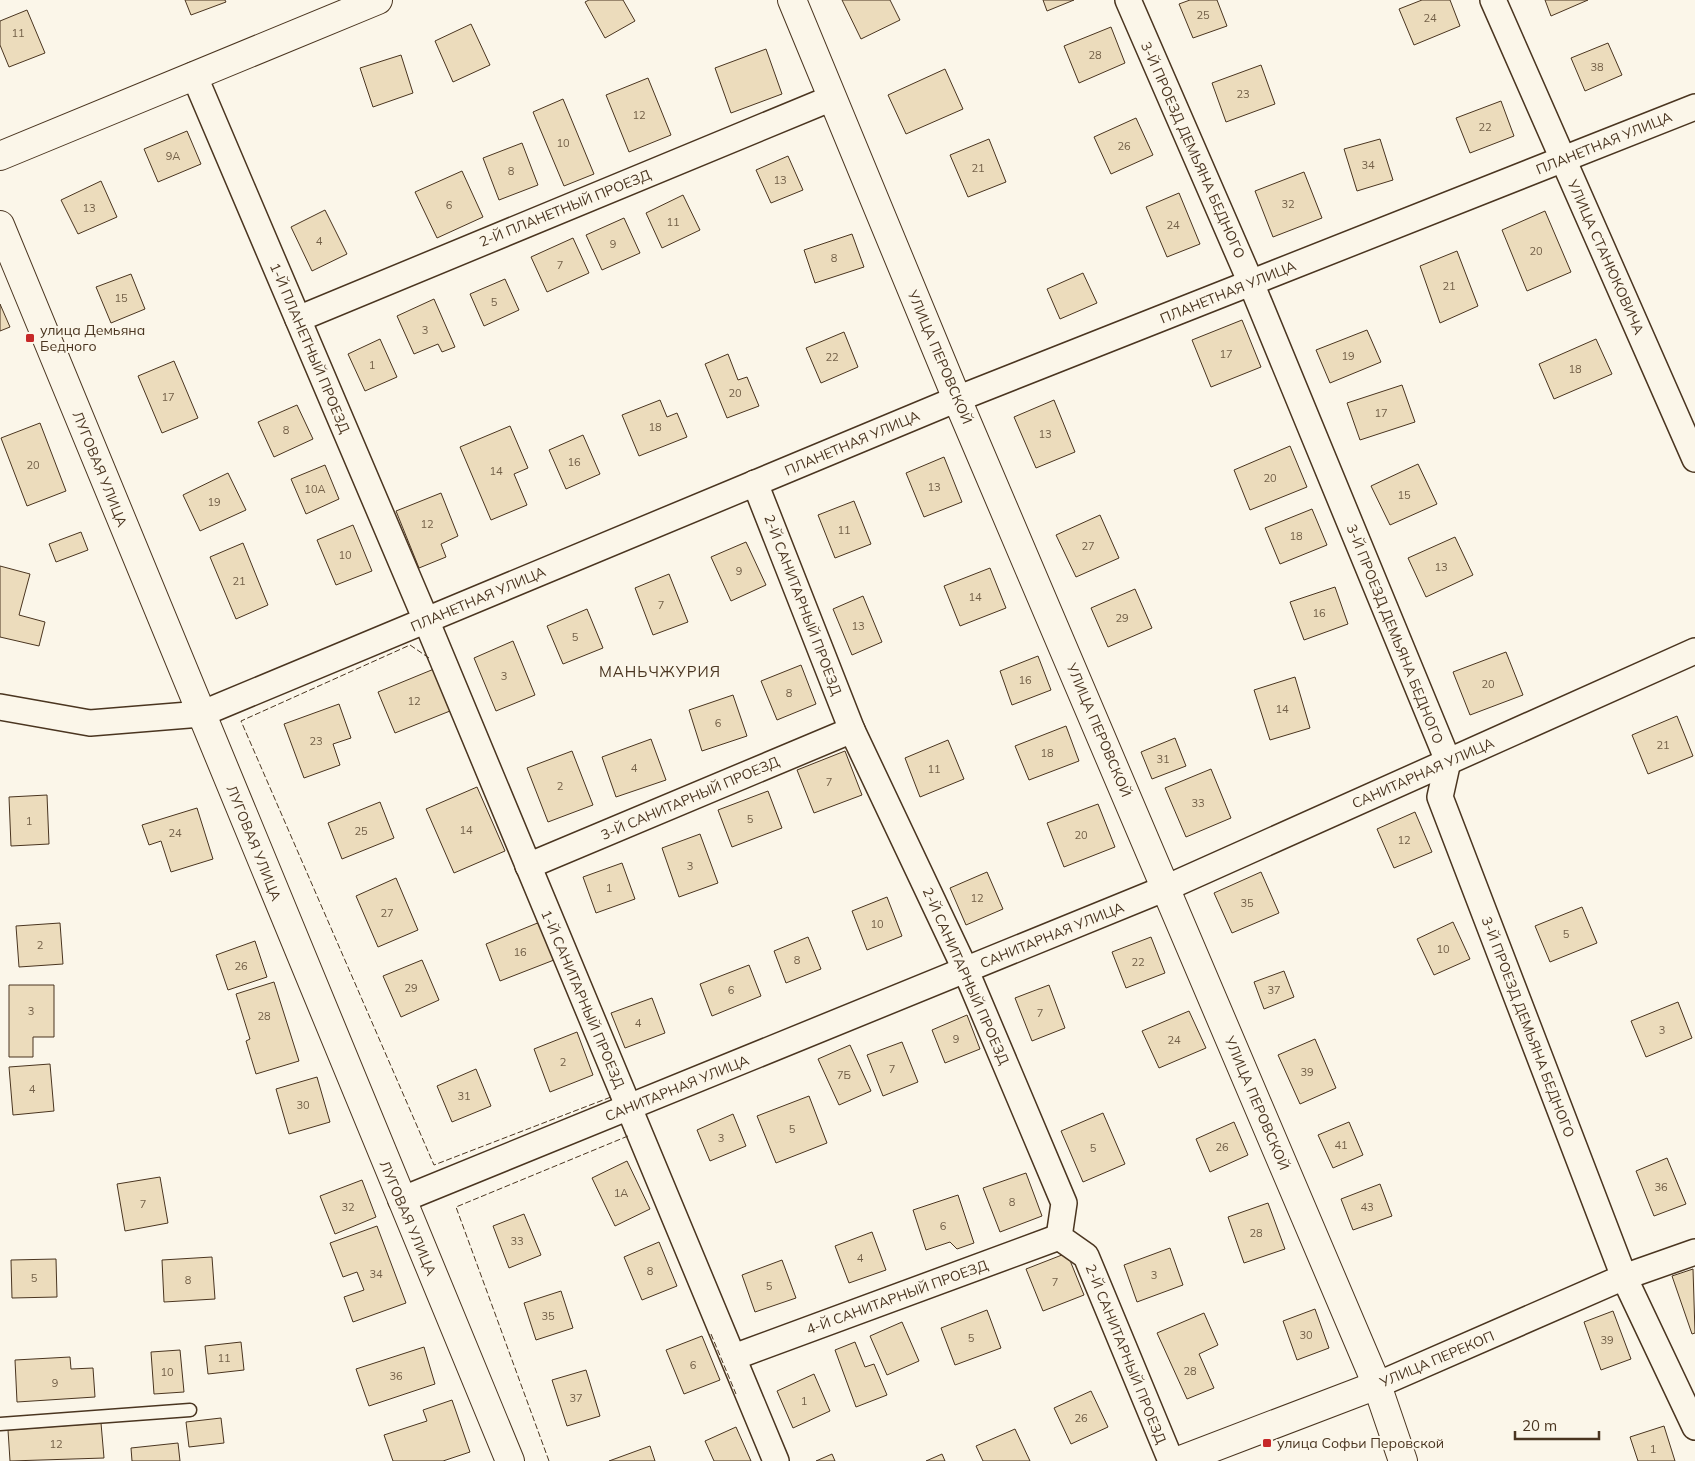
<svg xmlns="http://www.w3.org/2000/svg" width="1695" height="1461" viewBox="0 0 1695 1461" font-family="Mulish,sans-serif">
<rect width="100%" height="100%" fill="#fbf6e9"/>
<g fill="#ecdcbc" stroke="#4a3520">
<polygon points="185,0 225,0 226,2 191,15"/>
<polygon points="589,0 623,0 635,21 605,38 585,2"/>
<polygon points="842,0 890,0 900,20 861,39"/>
<polygon points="1043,0 1074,0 1047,11"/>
<polygon points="1190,0 1217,0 1227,26 1193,38 1179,4"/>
<polygon points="1422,0 1450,0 1460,26 1414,45 1399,9"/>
<polygon points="1545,0 1588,0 1551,16"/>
<polygon points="27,10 45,53 9,67 0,45 0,21"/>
<polygon points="471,24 490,65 453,82 435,41"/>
<polygon points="1111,27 1125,63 1079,83 1064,46"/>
<polygon points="1608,43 1622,75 1585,91 1571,58"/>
<polygon points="766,49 782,94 731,113 715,68"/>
<polygon points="401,55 413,93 373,107 360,68"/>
<polygon points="1261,65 1275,104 1226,122 1212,83"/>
<polygon points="945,69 963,109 906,134 888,95"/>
<polygon points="648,78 671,135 629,152 606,95"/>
<polygon points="563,99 594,174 564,186 533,112"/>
<polygon points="1501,101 1514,136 1470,153 1456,118"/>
<polygon points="1136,118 1153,155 1111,174 1094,137"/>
<polygon points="187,131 201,164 158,182 144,149"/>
<polygon points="989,139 1006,182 968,197 950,155"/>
<polygon points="1380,139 1393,180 1357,191 1344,149"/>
<polygon points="522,143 538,185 499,200 483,158"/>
<polygon points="788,156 803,190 771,203 756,170"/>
<polygon points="462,171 483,217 437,238 415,192"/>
<polygon points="1304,172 1322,218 1273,237 1255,191"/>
<polygon points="101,181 117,217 78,234 61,200"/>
<polygon points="1179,193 1200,244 1167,257 1146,207"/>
<polygon points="683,195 700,230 662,248 646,213"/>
<polygon points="325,210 347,254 312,271 291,227"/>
<polygon points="1545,211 1571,272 1527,291 1502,230"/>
<polygon points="624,218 640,253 602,270 586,235"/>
<polygon points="852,234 864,267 815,283 804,250"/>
<polygon points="573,238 589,273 547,292 531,257"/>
<polygon points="1457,251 1478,306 1440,323 1420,266"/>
<polygon points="1083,273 1097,303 1060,319 1047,289"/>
<polygon points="131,274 145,309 111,323 96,287"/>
<polygon points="505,279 519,310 484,326 470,294"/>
<polygon points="434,299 455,347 442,352 438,344 414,354 397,316"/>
<polygon points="0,304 10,327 0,331"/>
<polygon points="1242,320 1261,367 1211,387 1192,340"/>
<polygon points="1367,330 1381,362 1330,383 1316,350"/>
<polygon points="844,332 858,367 821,383 806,348"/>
<polygon points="380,339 397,377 365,391 348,354"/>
<polygon points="1596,339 1612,374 1554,399 1539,364"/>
<polygon points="728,354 738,380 747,377 759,406 727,418 705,364"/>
<polygon points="174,361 198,418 162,433 138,376"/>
<polygon points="1402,385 1415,422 1360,440 1347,403"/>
<polygon points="660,400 667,417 677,413 687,437 639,456 622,415"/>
<polygon points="1054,400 1075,452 1036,468 1014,417"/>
<polygon points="297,405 313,439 274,457 258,422"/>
<polygon points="40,423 66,491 27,506 1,438"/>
<polygon points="510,426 528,468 514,474 527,505 491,520 460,447"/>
<polygon points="583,435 600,474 566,489 549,450"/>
<polygon points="1290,446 1307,487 1250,510 1234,470"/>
<polygon points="944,457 962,502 924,517 906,473"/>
<polygon points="1418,464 1437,504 1390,525 1371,486"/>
<polygon points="325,465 339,499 306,514 291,479"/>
<polygon points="228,473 246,510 200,531 183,495"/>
<polygon points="441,493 458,536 441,544 446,557 419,568 396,511"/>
<polygon points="854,501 871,544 835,558 818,515"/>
<polygon points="1312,509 1327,545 1280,564 1265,528"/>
<polygon points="1100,515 1119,558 1076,577 1056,535"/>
<polygon points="353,525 372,571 336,585 317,540"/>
<polygon points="81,532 88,550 56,562 49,544"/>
<polygon points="1455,537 1473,575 1426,597 1408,558"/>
<polygon points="746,542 766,585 731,601 711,557"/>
<polygon points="243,543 268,605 236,619 210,557"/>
<polygon points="0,566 30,574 19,615 45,622 39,646 0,637"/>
<polygon points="990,568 1006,608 960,626 944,586"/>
<polygon points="669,574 688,622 653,635 635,588"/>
<polygon points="1335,587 1348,624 1304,640 1290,602"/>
<polygon points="1135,589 1152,628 1108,647 1091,608"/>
<polygon points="863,596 882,642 852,655 833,609"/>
<polygon points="587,609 603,648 563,664 547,626"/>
<polygon points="513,641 535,695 496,711 474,658"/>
<polygon points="1506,652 1523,695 1470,715 1453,672"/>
<polygon points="1038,656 1051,690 1012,705 1000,671"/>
<polygon points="801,665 816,704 777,720 761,681"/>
<polygon points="434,669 450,711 395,733 378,692"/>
<polygon points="1295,677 1310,728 1270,740 1254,690"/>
<polygon points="733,695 747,736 702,751 689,710"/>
<polygon points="339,704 351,738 333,744 340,765 304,778 284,724"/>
<polygon points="1677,716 1693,756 1648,774 1632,735"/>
<polygon points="1066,726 1079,761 1029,780 1015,746"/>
<polygon points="1175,738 1186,766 1152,779 1141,752"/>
<polygon points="651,739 666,780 616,797 602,757"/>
<polygon points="948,740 964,779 920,797 905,758"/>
<polygon points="572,751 593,805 548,822 527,768"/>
<polygon points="845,751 862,795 814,813 797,770"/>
<polygon points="1211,769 1231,818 1186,837 1165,788"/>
<polygon points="477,787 505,851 454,873 426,809"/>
<polygon points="768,791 782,828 732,847 718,810"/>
<polygon points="47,795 49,844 11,846 9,797"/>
<polygon points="380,802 394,838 342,859 328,823"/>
<polygon points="1098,804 1115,847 1064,867 1047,823"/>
<polygon points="197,808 213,859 171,872 161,841 149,845 142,825"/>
<polygon points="1415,812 1432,852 1394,868 1377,829"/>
<polygon points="700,834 718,883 679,897 662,848"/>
<polygon points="622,863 635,899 596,913 583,877"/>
<polygon points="987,872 1003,909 966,925 950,888"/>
<polygon points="1261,872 1279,913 1232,933 1214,893"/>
<polygon points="396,878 418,930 378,947 356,896"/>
<polygon points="887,897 902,936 867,950 852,911"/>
<polygon points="1582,907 1597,943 1550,962 1535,926"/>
<polygon points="540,922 554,960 500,981 486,944"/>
<polygon points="1453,922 1470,959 1434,975 1417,939"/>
<polygon points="60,923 63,964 19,967 16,926"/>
<polygon points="808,937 821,969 786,983 774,951"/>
<polygon points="1151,937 1165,973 1126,988 1112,952"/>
<polygon points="255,941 267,977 228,990 216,955"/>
<polygon points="422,960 439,1000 401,1017 383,976"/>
<polygon points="749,965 761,996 712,1016 700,984"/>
<polygon points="1284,971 1294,997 1264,1009 1254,982"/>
<polygon points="274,982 299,1061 256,1074 246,1041 250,1039 236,994"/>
<polygon points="9,985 54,985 54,1037 33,1037 33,1057 9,1057"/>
<polygon points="1049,985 1065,1028 1032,1041 1015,998"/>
<polygon points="652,998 665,1033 625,1048 611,1013"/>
<polygon points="1678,1002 1692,1038 1646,1057 1631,1021"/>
<polygon points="1189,1011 1206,1048 1159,1068 1142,1031"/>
<polygon points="967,1015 980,1049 945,1063 932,1030"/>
<polygon points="577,1032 593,1075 550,1092 534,1049"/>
<polygon points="1315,1039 1336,1088 1300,1104 1278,1055"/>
<polygon points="902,1042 918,1082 883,1096 867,1055"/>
<polygon points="850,1045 871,1091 839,1105 818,1059"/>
<polygon points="50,1064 54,1111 13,1115 9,1067"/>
<polygon points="476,1069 491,1106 452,1122 437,1086"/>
<polygon points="317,1077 330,1122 289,1134 276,1089"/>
<polygon points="809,1096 827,1143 776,1163 757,1116"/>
<polygon points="1103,1113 1125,1164 1083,1182 1061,1131"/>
<polygon points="733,1114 746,1146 710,1161 697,1130"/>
<polygon points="1234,1122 1248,1155 1210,1172 1196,1139"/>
<polygon points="1349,1122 1363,1155 1333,1168 1318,1135"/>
<polygon points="1667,1158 1686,1204 1654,1216 1636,1171"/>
<polygon points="627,1161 650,1209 615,1226 592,1178"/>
<polygon points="1026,1173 1042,1216 1000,1232 983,1188"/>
<polygon points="160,1177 168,1223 125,1231 117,1184"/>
<polygon points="362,1180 376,1217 335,1234 320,1196"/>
<polygon points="1380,1184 1392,1216 1353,1230 1341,1199"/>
<polygon points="958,1195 974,1243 957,1249 950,1242 926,1250 913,1210"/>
<polygon points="1268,1203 1285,1249 1244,1263 1228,1217"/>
<polygon points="524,1214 541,1255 509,1268 493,1226"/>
<polygon points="377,1226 406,1303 353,1322 344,1297 364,1290 357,1272 343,1277 330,1243"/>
<polygon points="872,1232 886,1270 849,1283 835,1246"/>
<polygon points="659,1242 677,1286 642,1300 624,1257"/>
<polygon points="1170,1248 1183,1285 1137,1302 1124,1265"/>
<polygon points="1067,1253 1084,1295 1043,1311 1026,1269"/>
<polygon points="212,1257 215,1299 164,1302 162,1260"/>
<polygon points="56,1259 57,1297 12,1298 11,1260"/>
<polygon points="782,1260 796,1298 755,1312 742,1275"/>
<polygon points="1693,1269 1695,1333 1692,1334 1672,1276"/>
<polygon points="561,1291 573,1328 536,1340 524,1303"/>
<polygon points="1315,1309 1329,1348 1297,1360 1283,1321"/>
<polygon points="987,1310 1001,1348 955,1365 941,1328"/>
<polygon points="1613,1311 1631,1359 1601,1370 1584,1322"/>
<polygon points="1204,1313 1218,1345 1199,1354 1214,1388 1187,1399 1157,1333"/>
<polygon points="902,1322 919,1361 887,1375 870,1336"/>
<polygon points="702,1336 720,1380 684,1394 666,1350"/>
<polygon points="241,1342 244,1370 208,1374 205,1346"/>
<polygon points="855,1342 865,1367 874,1364 887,1395 856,1407 835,1350"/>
<polygon points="424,1347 435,1384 369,1406 356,1369"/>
<polygon points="180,1350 184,1392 154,1394 151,1352"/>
<polygon points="70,1357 71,1369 93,1368 95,1397 17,1402 15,1360"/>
<polygon points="586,1370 600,1416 567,1426 552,1380"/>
<polygon points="814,1374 830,1411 793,1428 777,1391"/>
<polygon points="1091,1391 1108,1427 1071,1444 1054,1408"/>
<polygon points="452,1400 470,1452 443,1461 393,1461 384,1435 427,1421 423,1410"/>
<polygon points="221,1418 224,1443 189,1447 186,1422"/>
<polygon points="101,1423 104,1458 10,1461 8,1430"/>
<polygon points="1664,1426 1675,1461 1638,1461 1630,1437"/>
<polygon points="736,1427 751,1461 714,1461 705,1441"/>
<polygon points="1015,1429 1030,1461 983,1461 976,1446"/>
<polygon points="178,1443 180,1461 132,1461 131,1448"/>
<polygon points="650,1446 655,1461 609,1461"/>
<polygon points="832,1454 835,1461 816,1461"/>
<polygon points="942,1454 945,1461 926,1461"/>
</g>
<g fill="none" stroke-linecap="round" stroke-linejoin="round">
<g stroke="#4a3520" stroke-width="15">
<polyline id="lane" points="0,1424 190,1410"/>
</g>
<g stroke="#4a3520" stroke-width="28">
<g id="street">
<polyline points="1128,0 1251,283 1448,761 1440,797 1624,1277 1695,1427"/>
<polyline points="1493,0 1695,459"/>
<polyline points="194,75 426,620 776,1461"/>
<polyline points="298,319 832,98"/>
<polyline points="755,483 852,730 966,971 1064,1203 1059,1237 1086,1256 1171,1461"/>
<polyline points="0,707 90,723 201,714 957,399 1695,107"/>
<polyline points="528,866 852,730"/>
<polyline points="401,1200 1166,888 1695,651"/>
<polyline points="734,1357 1059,1237"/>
<polyline points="1377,1385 1624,1277 1695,1252"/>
</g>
</g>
<g stroke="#4a3520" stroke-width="30">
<g id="secondary">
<polyline points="792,0 957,399 1377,1385 1403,1461"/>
<polyline points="0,156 378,0"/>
<polyline points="0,225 510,1461"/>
<polyline points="1178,1461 1377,1385"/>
</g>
</g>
<use href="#lane" stroke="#fbf6e9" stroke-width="12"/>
<use href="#street" stroke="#fbf6e9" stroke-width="25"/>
<use href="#secondary" stroke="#fbf6e9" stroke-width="28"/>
<g stroke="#4a3520" stroke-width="1" stroke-dasharray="6 2.5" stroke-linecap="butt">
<polyline points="429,658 410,645 241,721 434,1165 611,1097 610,1095"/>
<polyline points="711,1334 736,1394"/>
<polyline points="549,1461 456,1207 628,1136 629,1138"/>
</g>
</g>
<g fill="#c62828" stroke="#fbf6e9" stroke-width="2">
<rect x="25" y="333" width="10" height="10" rx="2.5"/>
<rect x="1262" y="1438" width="10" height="10" rx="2.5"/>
</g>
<g text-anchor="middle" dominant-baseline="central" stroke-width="4" stroke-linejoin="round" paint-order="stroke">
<g font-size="11" fill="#725f47">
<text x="1203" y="15">25</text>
<text x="1430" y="18">24</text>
<text x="18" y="33">11</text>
<text x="1095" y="55">28</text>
<text x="1597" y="67">38</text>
<text x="1243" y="94">23</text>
<text x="639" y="115">12</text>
<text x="1485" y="127">22</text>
<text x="563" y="143">10</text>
<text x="1124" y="146">26</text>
<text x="173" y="156">9А</text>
<text x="1368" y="165">34</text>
<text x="978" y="168">21</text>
<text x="511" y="171">8</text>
<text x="780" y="180">13</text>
<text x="1288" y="204">32</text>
<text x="449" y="205">6</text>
<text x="89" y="208">13</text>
<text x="673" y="222">11</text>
<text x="1173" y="225">24</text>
<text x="319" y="241">4</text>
<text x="613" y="244">9</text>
<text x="1536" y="251">20</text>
<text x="834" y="258">8</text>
<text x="560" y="265">7</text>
<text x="1449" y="286">21</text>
<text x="121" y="298">15</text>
<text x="494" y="302">5</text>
<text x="425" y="330">3</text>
<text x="1226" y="354">17</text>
<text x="1348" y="356">19</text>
<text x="832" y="357">22</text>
<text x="372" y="365">1</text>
<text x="1575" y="369">18</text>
<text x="735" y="393">20</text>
<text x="168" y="397">17</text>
<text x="1381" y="413">17</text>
<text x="655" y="427">18</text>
<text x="286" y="430">8</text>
<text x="1045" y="434">13</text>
<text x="574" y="462">16</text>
<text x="33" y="465">20</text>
<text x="496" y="471">14</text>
<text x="1270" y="478">20</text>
<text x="934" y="487">13</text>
<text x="315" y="489">10А</text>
<text x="1404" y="495">15</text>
<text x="214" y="502">19</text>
<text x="427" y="524">12</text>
<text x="844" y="530">11</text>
<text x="1296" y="536">18</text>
<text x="1088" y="546">27</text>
<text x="345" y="555">10</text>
<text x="1441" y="567">13</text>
<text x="739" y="571">9</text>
<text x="239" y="581">21</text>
<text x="975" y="597">14</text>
<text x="661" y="605">7</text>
<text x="1319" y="613">16</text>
<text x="1122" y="618">29</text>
<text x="858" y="626">13</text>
<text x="575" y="637">5</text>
<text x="504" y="676">3</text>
<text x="1025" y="680">16</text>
<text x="1488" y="684">20</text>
<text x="789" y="693">8</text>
<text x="414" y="701">12</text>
<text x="1282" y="709">14</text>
<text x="718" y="723">6</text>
<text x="316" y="741">23</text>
<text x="1663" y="745">21</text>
<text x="1047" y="753">18</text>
<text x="1163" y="759">31</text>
<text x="634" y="768">4</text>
<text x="934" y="769">11</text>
<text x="829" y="782">7</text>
<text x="560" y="786">2</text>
<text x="1198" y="803">33</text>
<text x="750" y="819">5</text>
<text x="29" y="821">1</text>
<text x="466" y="830">14</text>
<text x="361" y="831">25</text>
<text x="175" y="833">24</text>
<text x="1081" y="835">20</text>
<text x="1404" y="840">12</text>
<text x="690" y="866">3</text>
<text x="609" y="888">1</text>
<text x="977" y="898">12</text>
<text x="1247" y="903">35</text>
<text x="387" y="913">27</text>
<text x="877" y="924">10</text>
<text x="1566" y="934">5</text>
<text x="40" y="945">2</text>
<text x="1443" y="949">10</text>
<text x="520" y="952">16</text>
<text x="797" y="960">8</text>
<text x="1138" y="962">22</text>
<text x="241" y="966">26</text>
<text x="411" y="988">29</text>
<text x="731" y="990">6</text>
<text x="1274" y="990">37</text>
<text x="31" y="1011">3</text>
<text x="1040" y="1013">7</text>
<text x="264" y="1016">28</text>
<text x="638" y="1023">4</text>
<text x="1662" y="1030">3</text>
<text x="956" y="1039">9</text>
<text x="1174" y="1040">24</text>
<text x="563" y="1062">2</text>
<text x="892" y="1069">7</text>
<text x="1307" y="1072">39</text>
<text x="844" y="1075">7Б</text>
<text x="32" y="1089">4</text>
<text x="464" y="1096">31</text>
<text x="303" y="1105">30</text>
<text x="792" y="1129">5</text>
<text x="721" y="1138">3</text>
<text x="1341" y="1145">41</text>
<text x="1222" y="1147">26</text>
<text x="1093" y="1148">5</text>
<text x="1661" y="1187">36</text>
<text x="621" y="1193">1А</text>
<text x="1012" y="1202">8</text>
<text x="143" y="1204">7</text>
<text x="348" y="1207">32</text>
<text x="1367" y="1207">43</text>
<text x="943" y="1226">6</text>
<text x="1256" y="1233">28</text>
<text x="517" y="1241">33</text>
<text x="860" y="1258">4</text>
<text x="650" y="1271">8</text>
<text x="376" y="1274">34</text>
<text x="1154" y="1275">3</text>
<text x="34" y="1278">5</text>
<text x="188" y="1280">8</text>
<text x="1055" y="1282">7</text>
<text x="769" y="1286">5</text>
<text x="548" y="1316">35</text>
<text x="1306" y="1335">30</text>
<text x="971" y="1338">5</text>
<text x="1607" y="1340">39</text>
<text x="224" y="1358">11</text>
<text x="693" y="1365">6</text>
<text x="1190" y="1371">28</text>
<text x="167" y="1372">10</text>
<text x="396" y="1376">36</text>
<text x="55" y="1383">9</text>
<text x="576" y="1398">37</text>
<text x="804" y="1401">1</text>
<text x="1081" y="1418">26</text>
<text x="56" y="1444">12</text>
<text x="1653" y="1449">1</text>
</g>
<g font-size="14" fill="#4a3520" stroke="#fbf6e9">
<text transform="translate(1604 143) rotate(-22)">ПЛАНЕТНАЯ УЛИЦА</text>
<text transform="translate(1193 150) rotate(66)">3-Й ПРОЕЗД ДЕМЬЯНА БЕДНОГО</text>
<text transform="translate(565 208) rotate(-22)">2-Й ПЛАНЕТНЫЙ ПРОЕЗД</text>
<text transform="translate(1606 257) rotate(66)">УЛИЦА СТАНЮКОВИЧА</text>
<text transform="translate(1228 292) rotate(-22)">ПЛАНЕТНАЯ УЛИЦА</text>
<text transform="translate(310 348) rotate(67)">1-Й ПЛАНЕТНЫЙ ПРОЕЗД</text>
<text transform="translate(940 357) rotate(67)">УЛИЦА ПЕРОВСКОЙ</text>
<text transform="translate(852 443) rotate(-23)">ПЛАНЕТНАЯ УЛИЦА</text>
<text transform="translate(100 469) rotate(68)">ЛУГОВАЯ УЛИЦА</text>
<text transform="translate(478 599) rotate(-23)">ПЛАНЕТНАЯ УЛИЦА</text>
<text transform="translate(803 605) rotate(69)">2-Й САНИТАРНЫЙ ПРОЕЗД</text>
<text transform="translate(1395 634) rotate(68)">3-Й ПРОЕЗД ДЕМЬЯНА БЕДНОГО</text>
<text transform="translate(1099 730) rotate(67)">УЛИЦА ПЕРОВСКОЙ</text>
<text transform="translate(1423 773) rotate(-24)">САНИТАРНАЯ УЛИЦА</text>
<text transform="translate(690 798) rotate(-23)">3-Й САНИТАРНЫЙ ПРОЕЗД</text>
<text transform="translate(254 843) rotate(68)">ЛУГОВАЯ УЛИЦА</text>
<text transform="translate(1052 935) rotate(-22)">САНИТАРНАЯ УЛИЦА</text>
<text transform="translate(966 976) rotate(66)">2-Й САНИТАРНЫЙ ПРОЕЗД</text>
<text transform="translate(583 999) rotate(67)">1-Й САНИТАРНЫЙ ПРОЕЗД</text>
<text transform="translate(1528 1027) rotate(69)">3-Й ПРОЕЗД ДЕМЬЯНА БЕДНОГО</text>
<text transform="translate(677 1088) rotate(-22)">САНИТАРНАЯ УЛИЦА</text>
<text transform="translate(1257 1103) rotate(67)">УЛИЦА ПЕРОВСКОЙ</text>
<text transform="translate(408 1218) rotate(67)">ЛУГОВАЯ УЛИЦА</text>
<text transform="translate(897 1297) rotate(-20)">4-Й САНИТАРНЫЙ ПРОЕЗД</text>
<text transform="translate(1126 1354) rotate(68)">2-Й САНИТАРНЫЙ ПРОЕЗД</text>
<text transform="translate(1437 1359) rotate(-23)">УЛИЦА ПЕРЕКОП</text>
</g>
<g font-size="14" fill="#4a3520" stroke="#fbf6e9" text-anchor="start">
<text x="40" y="330">улица Демьяна<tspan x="40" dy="16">Бедного</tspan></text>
<text x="1277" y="1443">улица Софьи Перовской</text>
</g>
<g font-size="15" letter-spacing="1" fill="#4a3520" stroke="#fbf6e9">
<text x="660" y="671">МАНЬЧЖУРИЯ</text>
</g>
</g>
<path d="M1515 1431v8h84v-8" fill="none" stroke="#4a3520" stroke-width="2.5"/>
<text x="1522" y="1431" font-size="15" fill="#4a3520" stroke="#fbf6e9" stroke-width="4" paint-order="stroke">20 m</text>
</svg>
